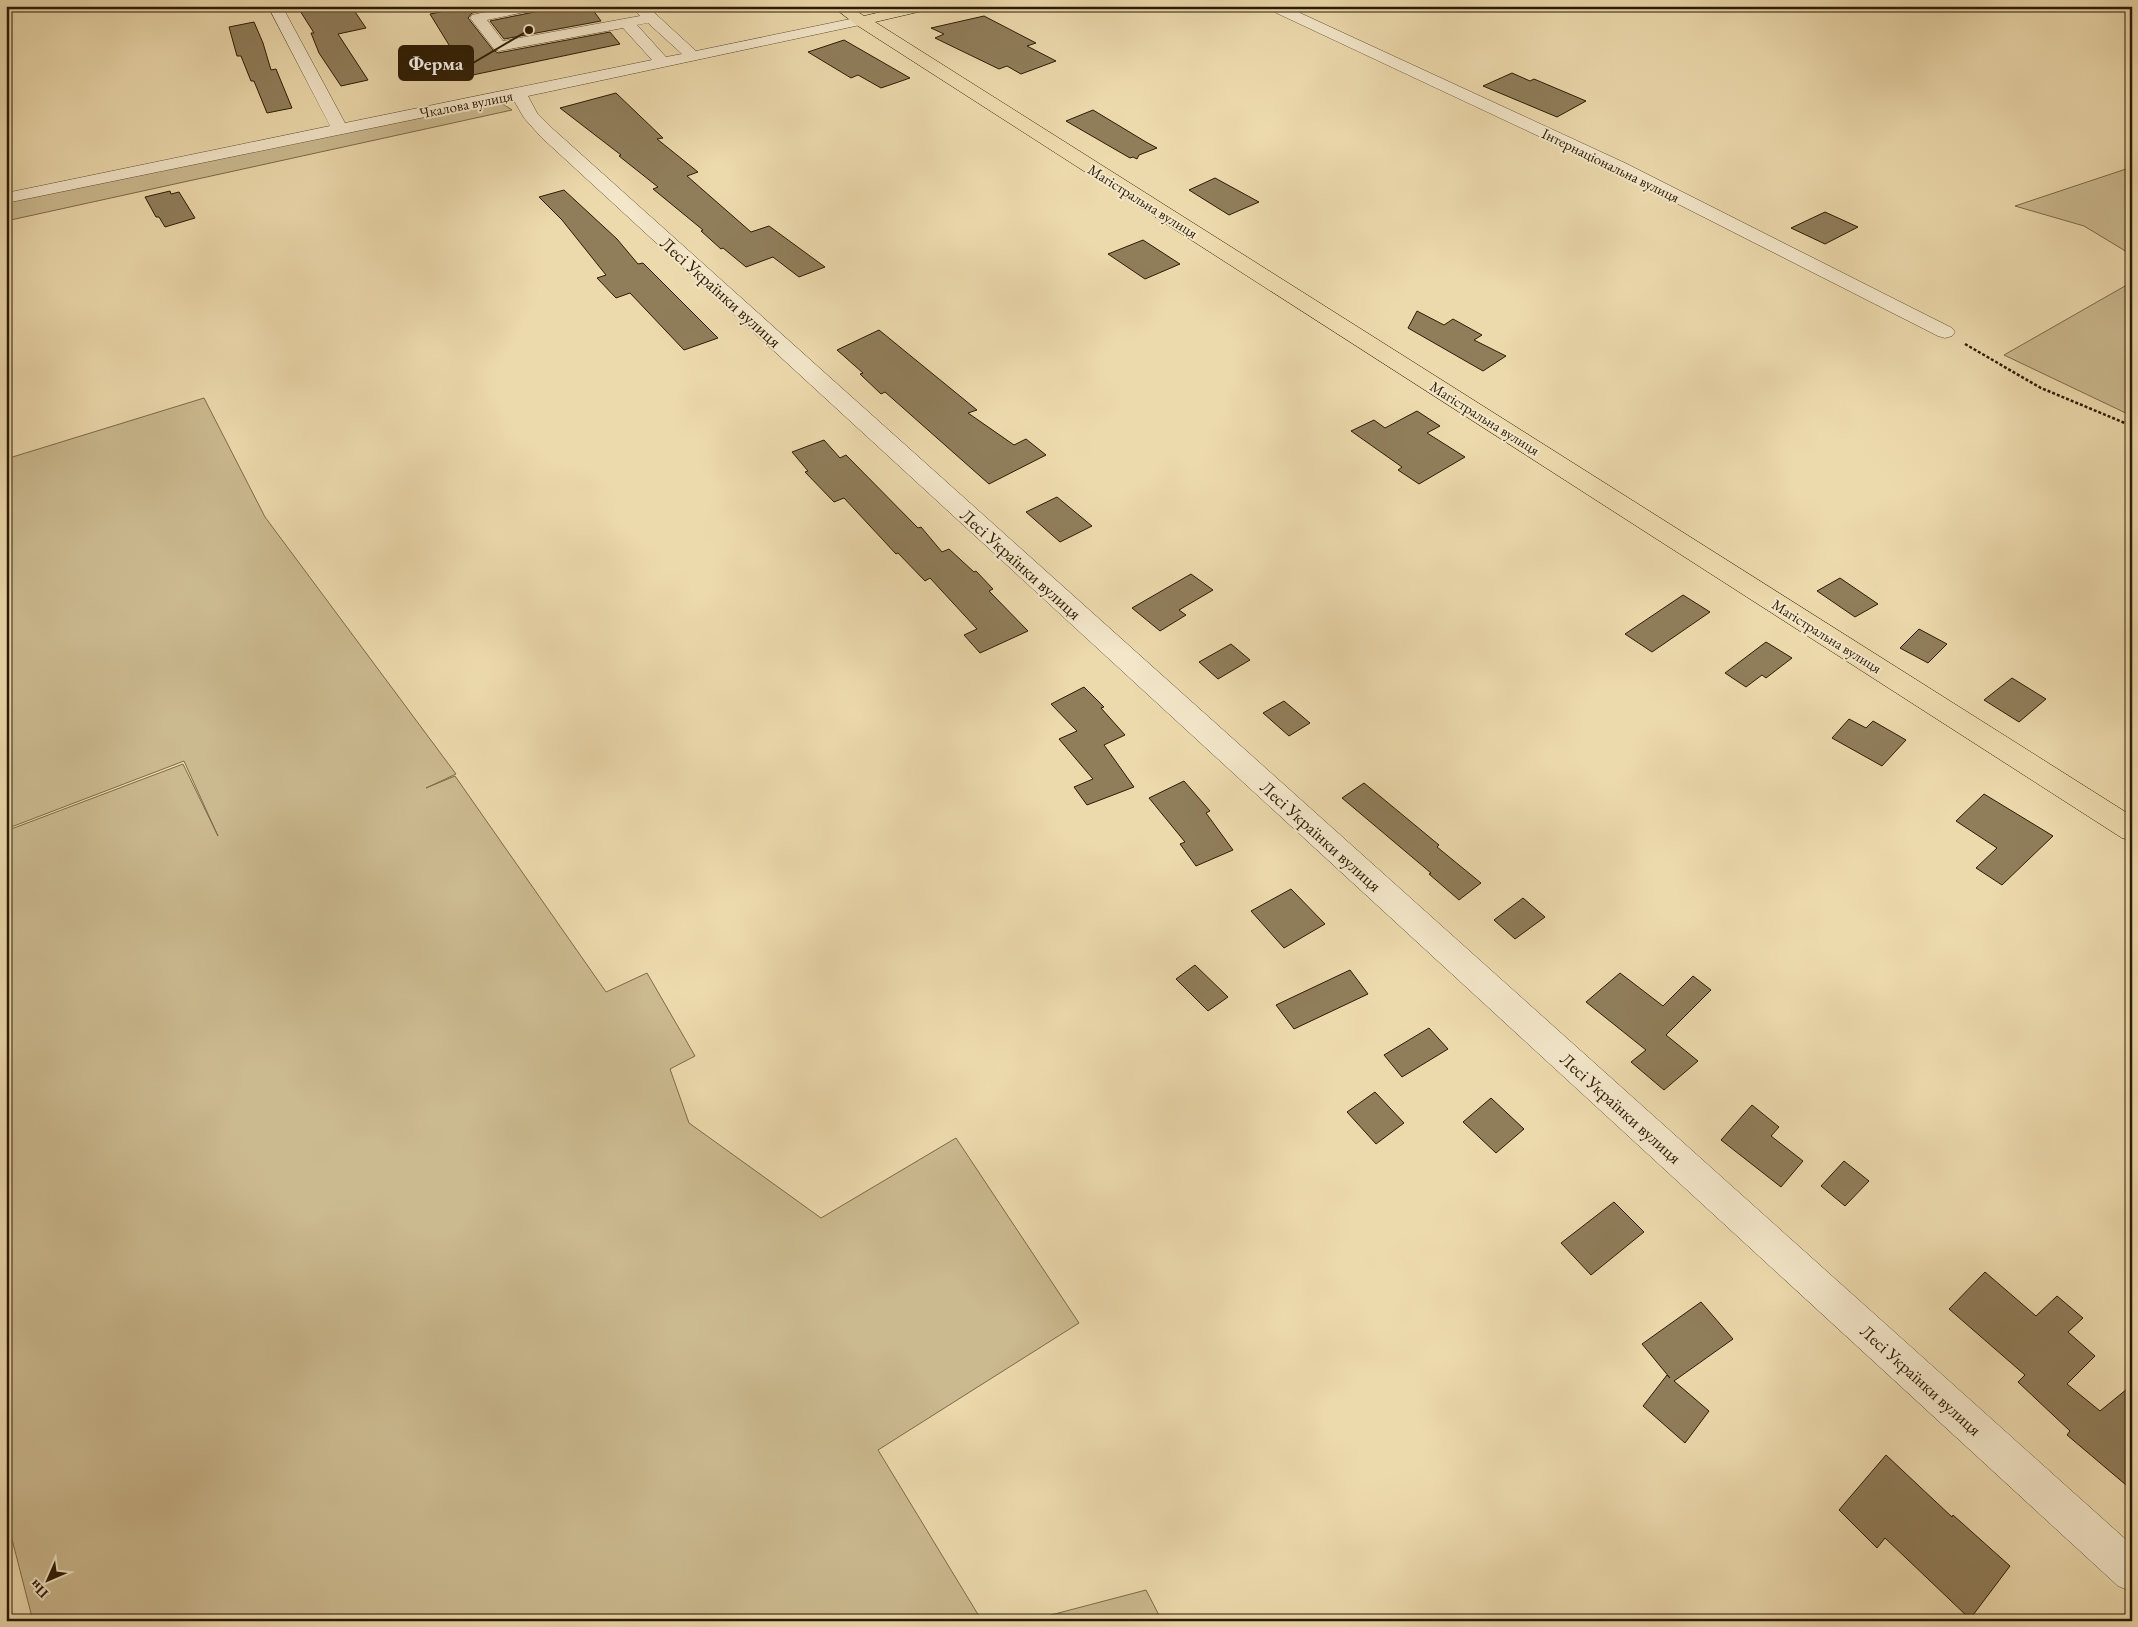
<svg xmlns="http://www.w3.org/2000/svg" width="2138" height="1627" viewBox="0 0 2138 1627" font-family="'EB Garamond',serif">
<rect width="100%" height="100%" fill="#ecd9ac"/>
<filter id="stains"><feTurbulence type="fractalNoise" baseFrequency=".004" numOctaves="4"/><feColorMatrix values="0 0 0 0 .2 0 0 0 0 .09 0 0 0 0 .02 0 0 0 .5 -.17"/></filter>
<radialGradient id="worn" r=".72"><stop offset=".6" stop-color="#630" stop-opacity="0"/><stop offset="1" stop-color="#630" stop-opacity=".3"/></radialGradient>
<g fill="#cbb98f" stroke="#7c6a49">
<polygon points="489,102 500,102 512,110 6,221 6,202"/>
<polygon points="2132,167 2132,255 2084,226 2015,206"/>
<polygon points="2132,282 2132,416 2004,355"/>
<polygon points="204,398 265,517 456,774 426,788 455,776 606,992 647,973 695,1056 670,1069 689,1123 821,1218 956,1138 1079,1323 878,1450 982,1621 33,1621 6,1516 6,831 183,764 218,836 184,761 6,829 6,459"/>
<polygon points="1146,1590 1162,1621 1028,1621"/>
</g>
<g fill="#907e5b" stroke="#2c1b03">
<polygon points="297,6 351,6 366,28 338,34 368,80 341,86 319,53 311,33 314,33"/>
<polygon points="470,6 502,6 472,13 468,18 493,50 498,53 610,32 620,44 468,76 430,14"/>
<polygon points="543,6 590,6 601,21 504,39 490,21 539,11"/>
<polygon points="984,16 1036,43 1027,46 1056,61 1021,74 1007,66 999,69 935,38 944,34 931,28"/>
<polygon points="254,22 263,43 271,70 276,69 292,108 267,113 254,81 251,81 241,56 237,56 229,27"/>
<polygon points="844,40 910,78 881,88 858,75 851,78 808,52"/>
<polygon points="1512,73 1530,81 1534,79 1586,101 1557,117 1483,86"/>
<polygon points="616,93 663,138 657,139 698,172 687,176 751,232 769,226 825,267 799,277 773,257 746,267 723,248 721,249 701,231 703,230 653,189 658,187 619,156 621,155 560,108"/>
<polygon points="1093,110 1146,142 1157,148 1139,155 1137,159 1133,157 1130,158 1066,121"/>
<polygon points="1215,178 1259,202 1229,215 1189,190"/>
<polygon points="564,190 617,239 638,264 643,263 718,338 684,350 630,293 616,298 597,278 606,275 562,220 539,197"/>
<polygon points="170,191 171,194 179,192 195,218 165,227 159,217 156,217 145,197"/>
<polygon points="1825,212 1858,227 1825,244 1791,228"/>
<polygon points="1143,240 1180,264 1145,279 1108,254"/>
<polygon points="1417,311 1444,325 1453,319 1482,335 1474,340 1506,356 1483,371 1408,328"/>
<polygon points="879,330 977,410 968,413 1014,445 1026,439 1046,455 989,484 885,392 881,394 860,374 863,373 837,350"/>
<polygon points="1417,411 1440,426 1427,433 1465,457 1419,484 1398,470 1402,467 1351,431 1374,420 1385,428"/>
<polygon points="824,440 840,458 846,455 918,528 921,527 942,552 949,549 974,572 976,571 993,589 989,591 1028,631 980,653 964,635 977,629 930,578 925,581 898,553 896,554 844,498 834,502 805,472 808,471 792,452"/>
<polygon points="1057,497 1092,526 1060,542 1026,512"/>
<polygon points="1191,574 1213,590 1179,610 1186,615 1160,631 1132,608"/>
<polygon points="1840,578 1878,604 1855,617 1817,591"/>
<polygon points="1683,595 1710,612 1652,652 1625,634"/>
<polygon points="1919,629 1947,644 1928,663 1900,648"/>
<polygon points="1766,642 1792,658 1766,678 1762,675 1746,687 1725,673"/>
<polygon points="1231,644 1250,660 1218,679 1199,662"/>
<polygon points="2012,678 2046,699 2019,722 1984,700"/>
<polygon points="1084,687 1104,707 1101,708 1125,735 1104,745 1134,787 1087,805 1074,787 1093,779 1059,739 1077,731 1051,704"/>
<polygon points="1284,701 1310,723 1289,736 1263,713"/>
<polygon points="1849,719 1866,728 1873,721 1906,740 1882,766 1832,738"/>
<polygon points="1184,781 1210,811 1206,813 1233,850 1196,866 1180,844 1185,842 1149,798"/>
<polygon points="1364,783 1439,845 1437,847 1481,883 1459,900 1429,874 1431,873 1342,798"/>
<polygon points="1984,794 2053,836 2002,885 1976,868 1997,848 1956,821"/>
<polygon points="1291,889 1325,924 1284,948 1251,911"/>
<polygon points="1523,898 1545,917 1515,939 1494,920"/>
<polygon points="1195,965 1228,997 1208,1011 1176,979"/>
<polygon points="1350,970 1368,994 1294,1029 1276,1005"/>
<polygon points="1620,973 1663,1006 1693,976 1711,990 1666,1035 1698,1061 1664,1090 1631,1062 1646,1050 1586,1002"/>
<polygon points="1429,1028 1448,1049 1402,1077 1384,1055"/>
<polygon points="1375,1092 1404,1123 1376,1144 1347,1112"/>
<polygon points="1491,1098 1524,1129 1496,1153 1463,1122"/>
<polygon points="1752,1105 1779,1127 1771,1136 1803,1161 1781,1187 1721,1140"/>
<polygon points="1844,1161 1869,1181 1845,1206 1821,1186"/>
<polygon points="1614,1202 1644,1232 1591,1275 1561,1243"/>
<polygon points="1985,1272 2036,1316 2057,1296 2083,1318 2068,1332 2095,1356 2067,1384 2100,1411 2132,1385 2132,1490 2067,1435 2070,1431 2018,1382 2025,1375 1949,1309"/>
<polygon points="1701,1302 1733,1339 1674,1381 1709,1411 1685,1443 1643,1406 1667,1375 1670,1378 1642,1344"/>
<polygon points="1886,1455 1952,1517 1953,1515 2010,1566 1970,1619 1885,1538 1877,1548 1839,1510"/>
</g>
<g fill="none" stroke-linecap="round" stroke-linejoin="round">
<g stroke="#5c4a2d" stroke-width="1">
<g id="minor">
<path d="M268,6H282L345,123L652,60L623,28L499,51L494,49L470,18L472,15L512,6H541L539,9L487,20L503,41L640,16L632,6H647L696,51L860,17L865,18L867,21L865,24L860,25L528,96L537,113L553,129L2132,1545V1592L2118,1586L541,137L524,118L513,99L6,203V193L330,126ZM648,23L682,54L666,57L637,25Z"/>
<polygon points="1266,6 1285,6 1625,163 1952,328 1955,332 1952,336 1945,338 1938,336 1613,171 1268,9"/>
</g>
</g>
<g stroke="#2c1b03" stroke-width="1">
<polygon id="major" points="832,6 849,6 864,16 906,6 933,6 931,9 875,22 2132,816 2132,841 2122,838 855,24"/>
</g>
<polyline stroke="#2c1b03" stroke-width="2.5" stroke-dasharray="3 2" stroke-linecap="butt" points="1965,344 2041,388 2132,426"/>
<use href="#minor" fill="#f3e6c9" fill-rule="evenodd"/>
<use href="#major" fill="#ecd9ac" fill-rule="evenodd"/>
</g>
<g text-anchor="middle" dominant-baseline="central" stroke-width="4" stroke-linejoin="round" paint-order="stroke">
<g font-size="15" fill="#2c1b03" stroke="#f3e6c9">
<text transform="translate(466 104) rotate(-11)">Чкалова вулиця</text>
<text transform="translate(1611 165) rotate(26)">Інтернаціональна вулиця</text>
<text transform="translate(1143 201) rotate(32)">Магістральна вулиця</text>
<text transform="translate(1485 418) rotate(32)">Магістральна вулиця</text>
<text transform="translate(1827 636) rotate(32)">Магістральна вулиця</text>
</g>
<g font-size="18" fill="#2c1b03" stroke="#f3e6c9">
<text transform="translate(721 292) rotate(42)">Лесі Українки вулиця</text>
<text transform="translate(1021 564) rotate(42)">Лесі Українки вулиця</text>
<text transform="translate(1321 836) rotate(42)">Лесі Українки вулиця</text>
<text transform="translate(1621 1108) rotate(42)">Лесі Українки вулиця</text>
<text transform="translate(1921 1380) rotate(42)">Лесі Українки вулиця</text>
</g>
</g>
<path fill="none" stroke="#2c1b03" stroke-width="2" d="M529 30L473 63"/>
<circle fill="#2c1b03" stroke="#f3e6c9" stroke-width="2" cx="529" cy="30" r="5"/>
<rect fill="#2c1b03" stroke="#2c1b03" stroke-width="2" x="399" y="46" width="74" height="34" rx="5"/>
<g font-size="19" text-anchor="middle" font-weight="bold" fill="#fff">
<text x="436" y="70">Ферма</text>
</g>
<rect width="2138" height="1627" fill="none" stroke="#ecd9ac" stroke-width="25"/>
<rect x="8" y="8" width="2123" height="1612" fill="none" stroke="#2c1b03" stroke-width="2.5"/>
<rect x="12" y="12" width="2113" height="1602" fill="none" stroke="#2c1b03"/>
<g transform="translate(48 1580) rotate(225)" stroke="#f3e6c9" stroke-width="4" paint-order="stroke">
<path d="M0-4L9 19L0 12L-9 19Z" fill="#2c1b03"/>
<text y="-8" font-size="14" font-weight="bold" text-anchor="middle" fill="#2c1b03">Пн</text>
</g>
<rect width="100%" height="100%" filter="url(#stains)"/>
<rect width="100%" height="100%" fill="url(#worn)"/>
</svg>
